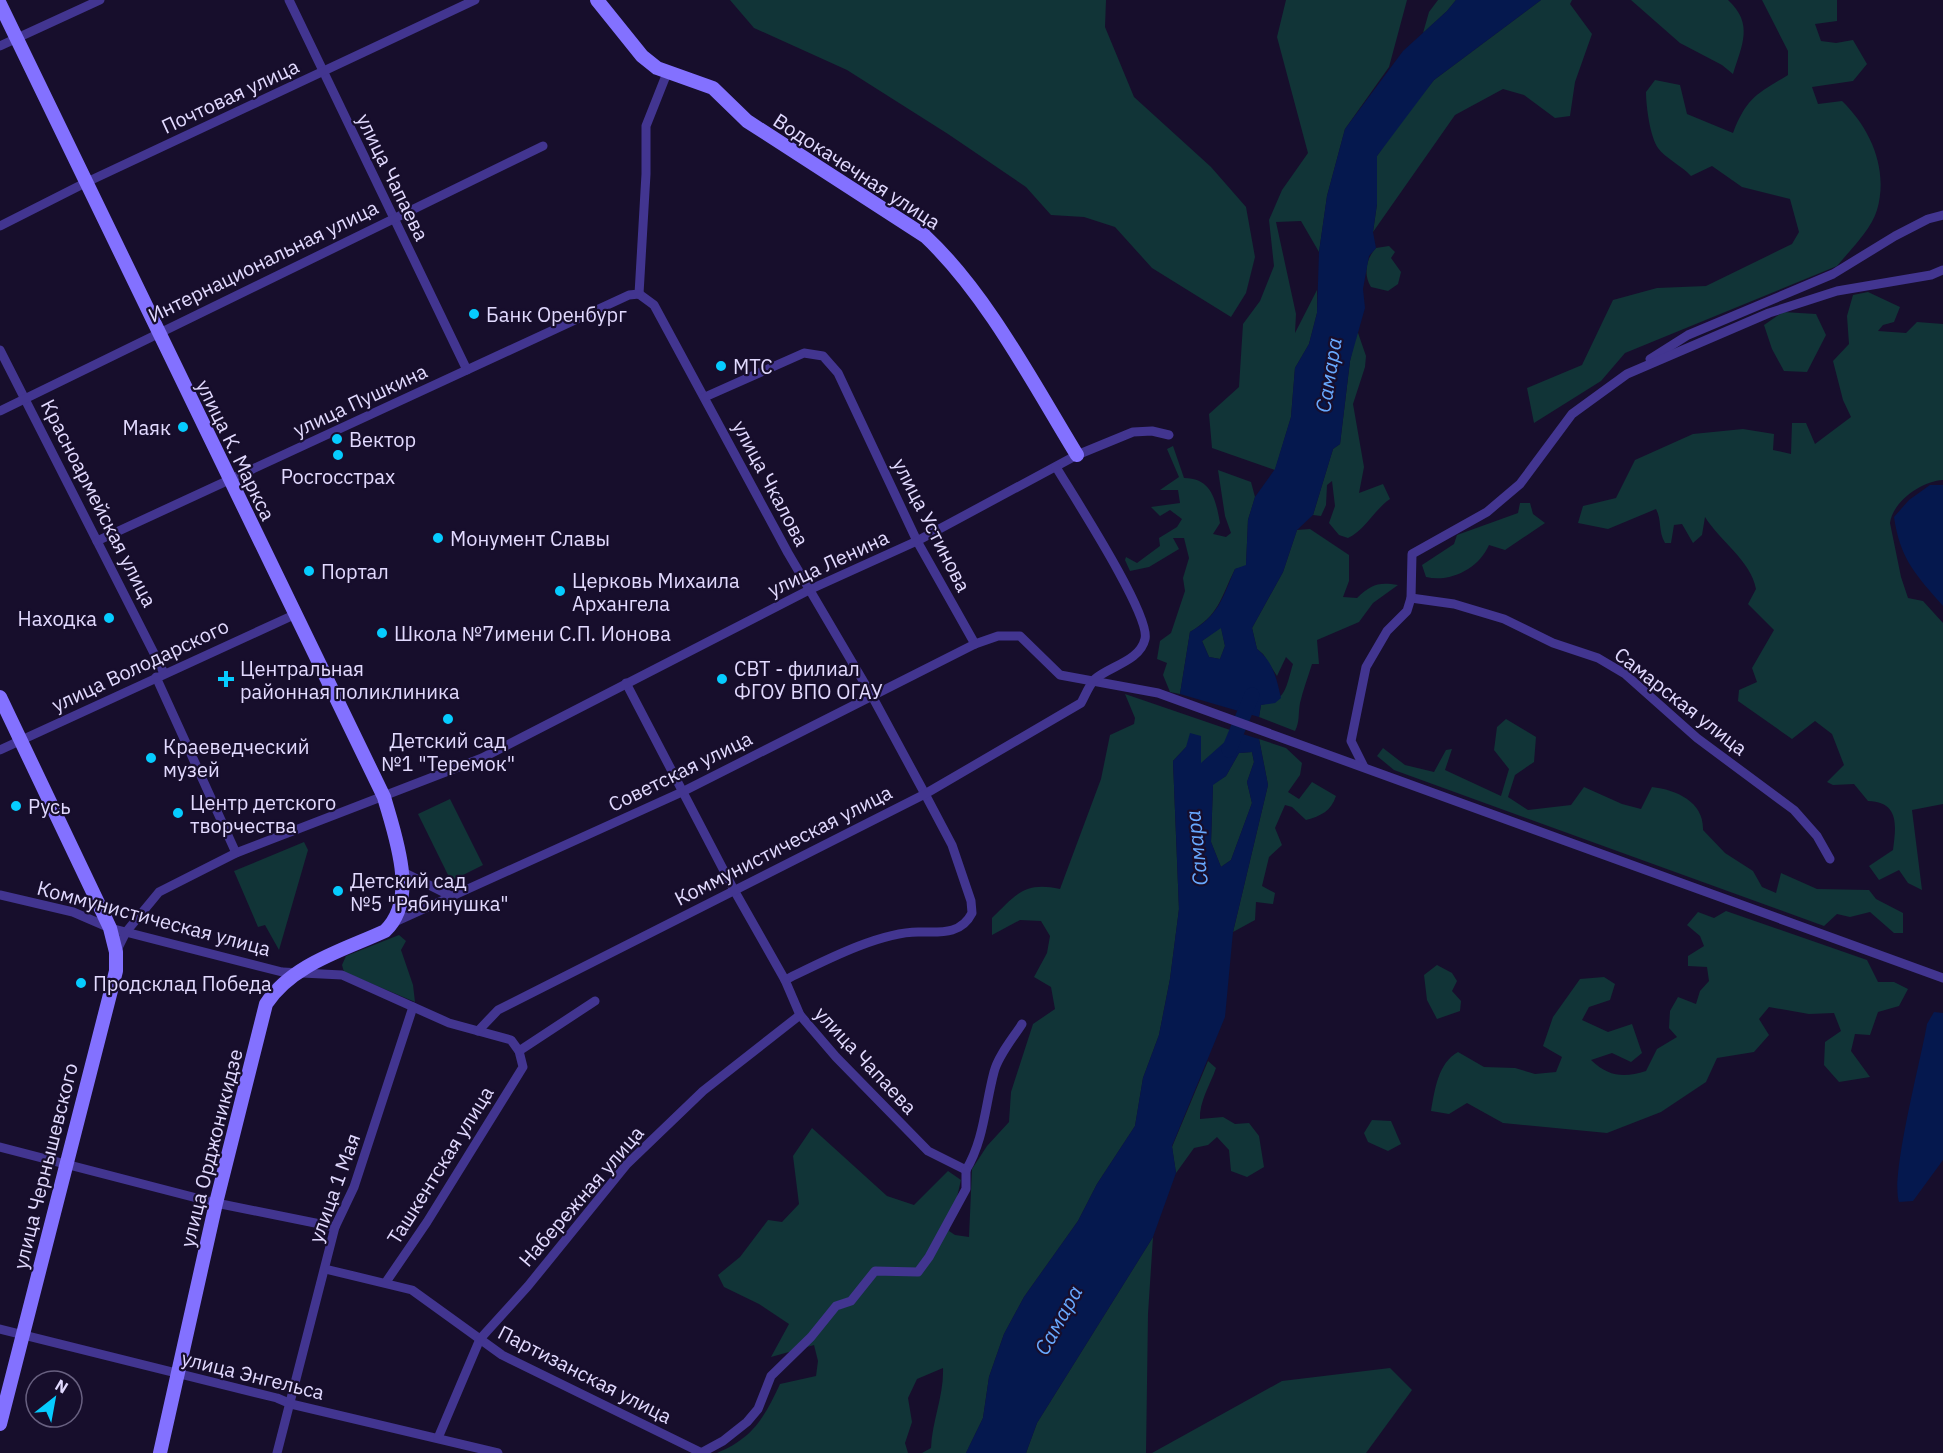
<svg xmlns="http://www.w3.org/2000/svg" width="1943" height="1453" viewBox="0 0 1943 1453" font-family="'IBM Plex Sans',sans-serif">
<rect width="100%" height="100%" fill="#170e2c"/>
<g fill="#113437">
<polygon points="730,0 1106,0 1105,27 1134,97 1211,167 1246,207 1255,257 1246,293 1231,317 1152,268 1115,227 1084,217 1051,215 1026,187 948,134 847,70 754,28"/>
<polygon points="1286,0 1407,0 1389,67 1345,129 1327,196 1319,252 1301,221 1276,222 1296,314 1295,333 1317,290 1317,313 1309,344 1295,368 1291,417 1275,470 1212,448 1209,414 1239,387 1243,324 1260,301 1274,266 1269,220 1282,190 1308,153 1277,37"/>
<polygon points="1438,0 1456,0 1447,11 1423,33 1429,12"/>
<polygon points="1541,0 1572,0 1570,4 1592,34 1575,82 1570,116 1555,118 1524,95 1503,89 1455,115 1373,232 1377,204 1377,156 1405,116 1434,80"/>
<path d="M1631,0H1728C1754,24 1742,45 1733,74L1722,65L1680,43Z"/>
<path d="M1762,0H1837V21L1815,24L1821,41L1836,43L1853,40L1867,64L1853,81L1812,87L1818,104L1842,101C1870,128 1889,169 1877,210C1871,230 1850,250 1837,266L1625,353L1601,381L1534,423L1527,388L1582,365L1613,300L1657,288L1706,286L1792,244L1799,232L1790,199L1742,187L1712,166L1691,176C1682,166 1665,158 1658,148C1650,137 1646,106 1646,92L1655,80L1680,85L1687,114L1733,133C1747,97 1757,94 1788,75V51Z"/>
<path d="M1389,246L1395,252L1391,258L1401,272L1398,284L1388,291L1371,287C1363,274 1366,259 1376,248Z"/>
<path d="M1868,292L1900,307L1894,322L1883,325L1878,331L1906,333L1917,322L1943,324V480C1922,481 1893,501 1890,523L1901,577L1908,598L1923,601L1943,623V804L1912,810L1922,890L1908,883L1899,870L1879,880L1869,866L1893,850C1896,826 1900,802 1868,801L1854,784L1833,785L1827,782L1844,765L1832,734L1815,721L1792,739L1738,701L1739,690L1757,682L1752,668L1774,630L1748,604L1756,589C1751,561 1720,541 1705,517L1702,535L1693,543L1682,524L1674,525L1671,543H1665C1658,531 1662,520 1656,509L1608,529L1578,523L1583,506L1616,498L1635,460L1693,434L1743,429L1774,434L1773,450L1791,454L1792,423H1806L1815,444L1851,417L1843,400L1833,361L1849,344L1847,316L1853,295Z"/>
<polygon points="1783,312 1816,314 1826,335 1807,372 1784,371 1772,349 1764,325"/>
<path d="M1357,330L1366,356L1365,367L1353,404L1364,467L1359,493L1383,484L1390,499C1375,509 1365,530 1348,538L1339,535L1329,523L1335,506L1332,481L1327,485L1326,505L1321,516L1313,515L1333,449L1340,444L1350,361Z"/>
<path d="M1173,446L1184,478C1212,478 1216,501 1220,523L1213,534L1226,537L1231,533L1225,516L1218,470L1251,482L1255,497L1248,520L1246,566L1235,569C1220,599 1220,614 1190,632L1180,694L1170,692L1163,675L1167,663L1157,659L1160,641L1171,633L1185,591L1183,578L1189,558L1184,538H1173L1179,549L1149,567L1130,571L1125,560L1126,557L1137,563L1160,546L1159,538L1177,527L1182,519L1170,510L1160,516L1151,507L1180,503L1178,490H1160L1179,477L1167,449Z"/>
<path d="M1520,503H1530L1533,514L1545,523L1505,550L1489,545C1479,568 1451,583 1426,577L1422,565L1454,544L1457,535L1518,513Z"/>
<path d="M1310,529L1349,555V581L1343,597L1357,598C1372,584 1378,582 1398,585L1373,603L1359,622L1317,640L1319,664H1312C1308,677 1303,690 1300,703C1298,714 1300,721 1295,731L1259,717L1261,705C1287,701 1286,686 1293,664L1286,657L1277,676L1263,654L1257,649L1252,628L1283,572L1297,530Z"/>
<polygon points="1221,627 1225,646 1220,659 1209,657 1202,641"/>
<path d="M1125,694L1236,732L1201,764L1186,747L1173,761L1179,909L1170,979L1159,1035L1143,1078L1135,1126L1097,1184L1078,1221L1024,1297L1004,1334L989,1377L983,1418L966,1453H922L931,1448C932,1421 944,1396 943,1368L917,1379L908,1398L912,1422L905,1443L908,1453H717C753,1438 764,1418 780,1384L816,1376L818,1361L814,1345L771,1357L789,1324L759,1304L724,1287L718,1275L740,1257L768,1220L782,1222L799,1204L793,1156L812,1128L887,1196L914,1205L948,1171L961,1180L949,1231L955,1235L969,1237L972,1169L987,1146L1009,1122L1011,1092L1033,1024L1055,1009L1051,987L1034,977L1047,953L1050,936L1041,921L1020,920L992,935V918C1016,895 1024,881 1060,889L1101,779L1110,735L1134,724L1135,718Z"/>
<path d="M1506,719L1536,737L1534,762L1515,775L1508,797L1528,810L1571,805L1584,787L1622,804L1641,809L1652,787C1677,790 1704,802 1703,830L1725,853L1753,871L1762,887L1776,893L1781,873L1817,889L1869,890L1876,899L1903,913V933H1894L1870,912L1850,917L1837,914L1824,926L1394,770L1377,756L1383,748L1405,765L1434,772L1446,750L1452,749L1445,770L1501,796L1509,769L1494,750L1497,727Z"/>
<path d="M1259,739L1286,748L1302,763L1300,775L1288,792L1299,799L1312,782L1336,796C1331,811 1321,816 1306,820L1292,807L1285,805L1275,828L1282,845L1269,857L1262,886L1275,893L1273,904L1256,902L1255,920L1233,932L1268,785Z"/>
<polygon points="1252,752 1254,762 1247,782 1252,803 1231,860 1221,867 1211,842 1213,784 1226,776 1239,753"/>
<polygon points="450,799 483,865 451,881 418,814"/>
<polygon points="304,842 308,850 279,950 265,925 258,927 234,871"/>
<path d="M1726,911L1867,960L1878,982H1894L1908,989L1899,1006L1878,1012L1870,1035L1855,1034L1851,1051L1870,1077L1839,1082L1824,1065L1825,1042L1841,1031L1834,1013L1809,1014L1769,1007L1759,1019L1769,1035L1754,1052L1717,1058L1706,1082L1661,1112L1607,1133L1503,1123L1467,1103L1449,1114L1431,1111C1435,1089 1438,1063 1458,1052L1484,1067L1515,1068L1535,1074L1556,1072L1562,1057L1543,1046L1553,1017L1580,979L1604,977L1615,984L1610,1000L1589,1007L1582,1020L1608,1032L1632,1024L1642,1053L1631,1062L1612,1053L1591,1060C1609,1077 1624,1078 1646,1071L1657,1049L1677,1037L1669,1028L1670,1011L1678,997L1696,1004L1700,991L1709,981L1707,967L1688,966V956L1704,946L1700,936L1687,925L1698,912L1714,918Z"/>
<polygon points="399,935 406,941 401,950 413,985 415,1002 344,972 342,965 346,956"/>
<polygon points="1437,965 1452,973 1457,981 1452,991 1461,1001 1460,1011 1437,1019 1427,1000 1424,975"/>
<path d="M1208,1061L1216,1068C1210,1085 1199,1102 1200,1119L1223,1117L1235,1124L1249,1123L1259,1136L1264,1167L1247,1177L1231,1171L1229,1150L1217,1137L1208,1145L1194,1148L1176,1173L1172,1147Z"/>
<polygon points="1372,1120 1391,1121 1401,1144 1388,1151 1368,1142 1364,1133"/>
<polygon points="1153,1237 1148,1314 1146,1453 1026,1453 1037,1423"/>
<polygon points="1390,1368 1412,1390 1366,1453 1152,1453 1282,1381"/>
</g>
<g fill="#05184e" fill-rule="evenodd">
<path d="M1456,0H1541L1434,80L1377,156V204L1373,232L1376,248L1369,256L1363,289L1365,308L1350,361L1340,444L1333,449L1313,515L1297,530L1283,572L1252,628L1257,649C1273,661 1277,680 1281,698L1275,703L1261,705L1259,717L1180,694L1190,632C1219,615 1222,599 1235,569L1246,565L1248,520L1255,497L1275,469L1291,417L1295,368L1309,344L1317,313L1319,252L1327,196L1345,129L1403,51L1447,11ZM1221,628L1225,646L1220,659L1209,657L1202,641Z"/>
<path d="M1930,485H1943V606C1916,575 1900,559 1894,517L1909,500Z"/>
<path d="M1236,732L1259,739L1268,785L1233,932L1225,1017L1172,1146L1176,1173L1153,1237L1037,1423L1026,1453H966L983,1418L989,1377L1004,1334L1024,1297L1078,1221L1097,1184L1135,1126L1143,1078L1159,1035L1170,979L1179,909L1173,761L1186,747L1190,733L1201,736V763ZM1252,752L1254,762L1247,782L1252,803L1231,860L1221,867L1211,842L1213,785L1226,776L1239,753Z"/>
<path d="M1934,1012L1943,1013V1160L1913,1201L1899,1202C1890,1176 1921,1060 1927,1024Z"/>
</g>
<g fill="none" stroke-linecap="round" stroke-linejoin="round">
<polyline stroke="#05184e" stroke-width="15" points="1229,750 1252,695"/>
<g stroke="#423590" stroke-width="9">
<polyline points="289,0 467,370"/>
<polyline points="0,46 100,0"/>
<polyline points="0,226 87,182 475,0"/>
<path d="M639,294L654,305L788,553L872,696L925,794L952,845L971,901L972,913C961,935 940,932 920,932C880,931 820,963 785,980"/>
<polyline points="639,294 646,174 646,126 667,73"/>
<polyline points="0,350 164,673"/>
<polyline points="1650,359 1688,335 1833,274 1895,236 1928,219 1943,215"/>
<polyline points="705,397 804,353 823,356 838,373 917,541 975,644"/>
<polyline points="0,411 543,146"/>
<polyline points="97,541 629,295 639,294"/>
<polyline points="1411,598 1454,604 1504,619 1553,643 1598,658 1625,674 1697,738 1794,810 1817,836 1830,859"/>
<polyline points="156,677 236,853"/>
<polyline points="626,683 734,890 785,980 800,1015 836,1057 928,1151 966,1170"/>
<polyline points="0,750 296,614"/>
<polyline points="1364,767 1351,741 1366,667 1387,631 1407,611 1411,598 1412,554 1487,512 1520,484 1572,414 1627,374 1769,313 1837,291 1931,275 1943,270"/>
<polyline points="401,871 451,896"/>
<polyline points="0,895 73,912 110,928 282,972 342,975 449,1023 511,1040 519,1051 523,1067 427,1222 386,1282"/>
<polyline points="395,922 682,792 975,644 998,636 1020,636 1060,675 1158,693 1943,978"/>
<polyline points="116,952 126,932 159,892 236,853 482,758 811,589 917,541 1077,455 1133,432 1152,431 1169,435"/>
<path d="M478,1031L498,1010L925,794L1081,703C1085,696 1089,685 1095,679C1110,666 1140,661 1145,639C1151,615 1072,494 1056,467"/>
<polyline points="519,1051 595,1001"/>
<polyline points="0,1147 216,1203 335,1227"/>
<path d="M966,1170C984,1140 985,1106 994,1072C998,1056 1013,1038 1022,1024"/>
<polyline points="325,1269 412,1290 502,1355 702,1453"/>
<polyline points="0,1329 277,1398 291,1404 498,1453"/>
<polyline points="438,1438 480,1339 528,1286 627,1164 703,1091 800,1015"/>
<polyline points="277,1453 335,1227 354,1187 413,1007"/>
<polyline points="701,1453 723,1441 747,1422 758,1409 771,1376 811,1337 836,1306 851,1301 875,1271 918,1272 929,1257 966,1189 966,1170"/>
</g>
<g stroke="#8371ff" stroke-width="14">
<path d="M597,0L642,56L657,68L713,88L747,121L925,236C986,293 1033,383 1077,455"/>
<path d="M0,4L384,797C395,836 419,899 385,931C344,950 292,964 266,1004L216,1203L160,1453"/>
<polyline points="0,697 110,928 116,952 116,971 0,1424"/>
</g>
</g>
<g fill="#06ccff" stroke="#170e2c" stroke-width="2">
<circle cx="474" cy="314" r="6"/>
<circle cx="721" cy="366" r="6"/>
<circle cx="183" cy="427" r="6"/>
<circle cx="337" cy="439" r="6"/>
<circle cx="338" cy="455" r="6"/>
<circle cx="438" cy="538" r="6"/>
<circle cx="309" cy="571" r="6"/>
<circle cx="560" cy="591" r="6"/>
<circle cx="109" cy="618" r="6"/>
<circle cx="382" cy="633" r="6"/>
<path d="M223 670h6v6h6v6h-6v6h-6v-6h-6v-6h6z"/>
<circle cx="722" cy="679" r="6"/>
<circle cx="448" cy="719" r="6"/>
<circle cx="151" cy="758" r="6"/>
<circle cx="16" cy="806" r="6"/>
<circle cx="178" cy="813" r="6"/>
<circle cx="338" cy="891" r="6"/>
<circle cx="81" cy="983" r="6"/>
</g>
<g text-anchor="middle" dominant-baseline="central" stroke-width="4.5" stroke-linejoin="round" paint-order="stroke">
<g font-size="20" fill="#e2daff" stroke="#170e2c">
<text transform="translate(230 96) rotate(-25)">Почтовая улица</text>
<text transform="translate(857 171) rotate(33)">Водокачечная улица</text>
<text transform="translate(393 177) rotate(64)">улица Чапаева</text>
<text transform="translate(263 261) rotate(-26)">Интернациональная улица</text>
<text transform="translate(360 400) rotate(-25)">улица Пушкина</text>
<text transform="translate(236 450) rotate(64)">улица К. Маркса</text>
<text transform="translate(771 483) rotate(62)">улица Чкалова</text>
<text transform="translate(99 503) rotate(63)">Красноармейская улица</text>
<text transform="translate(932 525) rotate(63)">улица Устинова</text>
<text transform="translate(828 563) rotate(-25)">улица Ленина</text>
<text transform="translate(140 665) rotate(-25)">улица Володарского</text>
<text transform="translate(1681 701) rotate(38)">Самарская улица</text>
<text transform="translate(680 771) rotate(-26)">Советская улица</text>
<text transform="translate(783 845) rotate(-27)">Коммунистическая улица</text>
<text transform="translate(154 918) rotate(15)">Коммунистическая улица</text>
<text transform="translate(866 1060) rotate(47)">улица Чапаева</text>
<text transform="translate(211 1148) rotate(-76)">улица Орджоникидзе</text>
<text transform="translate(440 1165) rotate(-58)">Ташкентская улица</text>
<text transform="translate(45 1166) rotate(-76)">улица Чернышевского</text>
<text transform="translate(334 1188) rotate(-70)">улица 1 Мая</text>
<text transform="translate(581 1196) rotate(-49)">Набережная улица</text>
<text transform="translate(585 1374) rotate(27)">Партизанская улица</text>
<text transform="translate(253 1375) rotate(14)">улица Энгельса</text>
</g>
<g font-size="20" fill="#e2daff" stroke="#170e2c" text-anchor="start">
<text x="486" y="314">Банк Оренбург</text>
<text x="733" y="366">МТС</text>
<text x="171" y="427" text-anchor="end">Маяк</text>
<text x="349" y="439">Вектор</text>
<text x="338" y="476" text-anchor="middle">Росгосстрах</text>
<text x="450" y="538">Монумент Славы</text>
<text x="321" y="571">Портал</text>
<text x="572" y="580">Церковь Михаила<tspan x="572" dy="23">Архангела</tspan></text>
<text x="97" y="618" text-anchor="end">Находка</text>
<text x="394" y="633">Школа №7имени С.П. Ионова</text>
<text x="240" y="668">Центральная<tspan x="240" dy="23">районная поликлиника</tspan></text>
<text x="734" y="668">СВТ - филиал<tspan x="734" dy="23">ФГОУ ВПО ОГАУ</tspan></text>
<text x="448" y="740" text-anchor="middle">Детский сад<tspan x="448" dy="23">№1 "Теремок"</tspan></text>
<text x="163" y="746">Краеведческий<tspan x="163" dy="23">музей</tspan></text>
<text x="190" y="802">Центр детского<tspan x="190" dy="23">творчества</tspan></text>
<text x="28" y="806">Русь</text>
<text x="350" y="880">Детский сад<tspan x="350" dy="23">№5 "Рябинушка"</tspan></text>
<text x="93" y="983">Продсклад Победа</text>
</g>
<g font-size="21" font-style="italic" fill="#68a9ff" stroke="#170e2c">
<text transform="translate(1328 375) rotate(-81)">Самара</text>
<text transform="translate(1196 848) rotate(-96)">Самара</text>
<text transform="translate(1058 1320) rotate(-61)">Самара</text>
</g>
</g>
<g transform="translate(54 1399) rotate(31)"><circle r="28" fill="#170e2c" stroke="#686080" stroke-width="1.5"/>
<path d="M0-4.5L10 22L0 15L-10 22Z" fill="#06ccff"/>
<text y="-9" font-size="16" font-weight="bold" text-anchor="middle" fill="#e2daff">N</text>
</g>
</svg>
